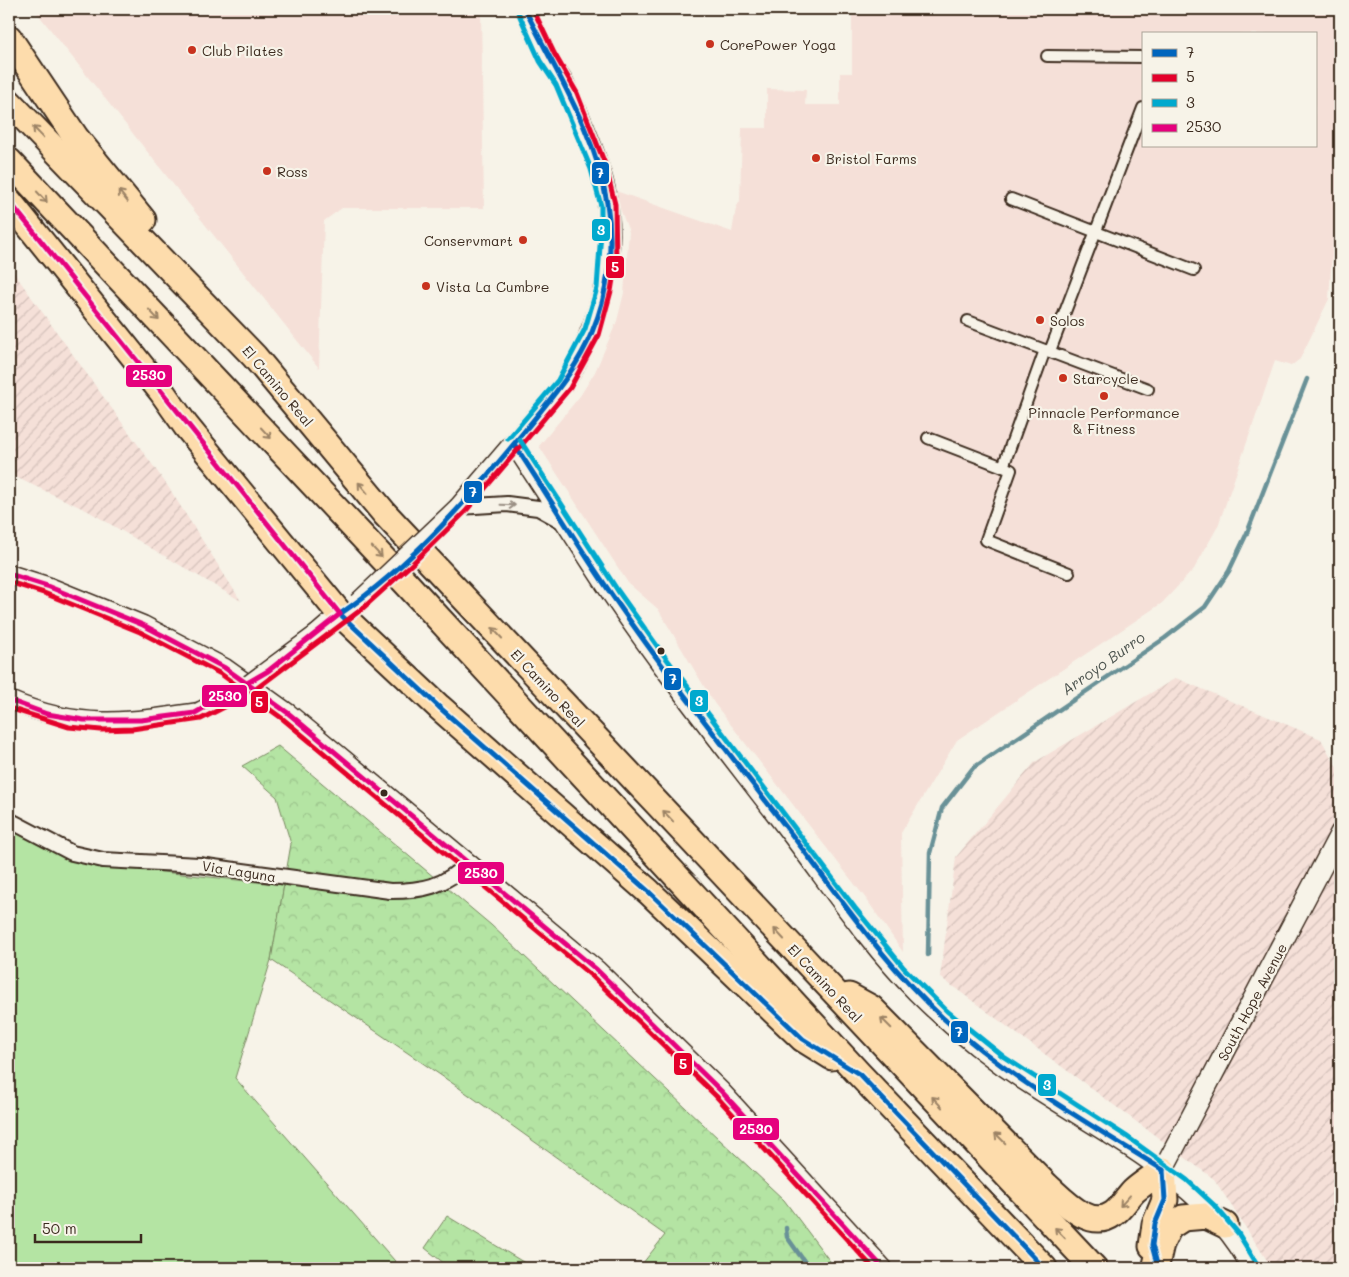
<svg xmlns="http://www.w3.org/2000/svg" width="1349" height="1277" viewBox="0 0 1349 1277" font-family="Mali,sans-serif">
<defs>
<pattern id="industrial-furrows" width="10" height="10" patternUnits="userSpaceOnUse" patternTransform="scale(1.25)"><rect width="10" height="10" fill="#f5e0d8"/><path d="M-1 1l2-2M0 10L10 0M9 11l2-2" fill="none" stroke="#d3c0b9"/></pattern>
<pattern id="forest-crowns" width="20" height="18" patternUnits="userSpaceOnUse" patternTransform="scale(1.25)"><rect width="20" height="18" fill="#b4e4a3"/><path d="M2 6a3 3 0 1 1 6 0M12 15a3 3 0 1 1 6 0" fill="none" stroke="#9cc48c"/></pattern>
</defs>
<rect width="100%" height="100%" fill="#f7f3e8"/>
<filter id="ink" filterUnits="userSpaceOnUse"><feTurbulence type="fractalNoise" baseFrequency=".02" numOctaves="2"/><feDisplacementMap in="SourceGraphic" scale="10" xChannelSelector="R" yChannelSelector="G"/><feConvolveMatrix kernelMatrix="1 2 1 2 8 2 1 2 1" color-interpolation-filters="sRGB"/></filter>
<g filter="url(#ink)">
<g fill="#f5e0d8" fill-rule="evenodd">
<polygon points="34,9 481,9 484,208 342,208 324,221 319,368"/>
<path d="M852,9H1340L1338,165L1329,299L1300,359L1291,366L1275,361L1218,526L1194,569L1162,603L957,740L901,833L903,952L867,900L714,703L658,609L628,583L539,446L580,396L595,372L617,321L624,293L629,232L613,190L732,232L736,208L740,201L742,128H767V89L806,90L805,105H840V73H852ZM1143,34H1315V146H1143Z"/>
</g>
<g fill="url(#industrial-furrows)">
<polygon points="9,266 167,485 241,601 88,511 9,474"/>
<polygon points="1176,678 1321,739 1340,773 1340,1268 1272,1268 1214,1179 940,977 956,857 1035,762"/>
</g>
<polygon fill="#b4e4a3" stroke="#788760" points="9,827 106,866 284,885 271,960 235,1078 401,1268 9,1268"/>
<g fill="url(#forest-crowns)" stroke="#788760">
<polygon points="278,746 491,925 784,1200 835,1268 639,1268 665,1235 455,1085 271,960 291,844 277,797 242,766"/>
<polygon points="447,1216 533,1268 450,1268 425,1248"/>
</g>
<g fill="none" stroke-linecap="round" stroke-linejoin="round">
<g stroke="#699197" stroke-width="4.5">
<polyline points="928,955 930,853 942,808 973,768 1165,638 1205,607 1229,571 1247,533 1307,379"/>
<polyline points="786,1228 787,1237 809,1268"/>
</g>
<g stroke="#3b2a1e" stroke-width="14">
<g id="pedestrian">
<polyline points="1047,56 1143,57"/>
<polyline points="1011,199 1194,270"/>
<polyline points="968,321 1148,389"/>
<polyline points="1050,351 1143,108"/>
<polyline points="928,438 1011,470 986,540 1069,573"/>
<polyline points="1003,467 1045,350"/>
</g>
</g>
<g stroke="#3b2a1e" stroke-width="18">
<g id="minor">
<polyline points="459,507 507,504 538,508 565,523"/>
<path d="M9,820L72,853L103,860L199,865L390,891C422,891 445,887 468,862"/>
</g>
</g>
<g stroke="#3b2a1e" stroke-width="21">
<g id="tertiary">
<path d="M514,444C547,494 579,545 612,595C667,676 728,752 787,829C829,884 868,943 916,992C950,1026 989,1058 1029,1084C1106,1135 1209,1184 1251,1268"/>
<polyline points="9,574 47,586 143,625 225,668 288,713 597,970 721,1091 883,1268"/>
<polyline points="317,634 340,614"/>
<path d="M9,700C77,730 128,723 199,712"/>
</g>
</g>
<g stroke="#3b2a1e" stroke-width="22">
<g id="secondary">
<path d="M459,507L564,384C600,326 619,257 605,189C597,155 579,114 564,83C559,73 552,66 547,57C538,42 532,25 525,9"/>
<polyline points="1163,1170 1340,833"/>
</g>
</g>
<g stroke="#3b2a1e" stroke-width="29">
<g id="motorway">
<polyline points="9,38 76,138 143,220"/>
<polyline points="9,102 254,356 385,514 1094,1268"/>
<polyline points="9,161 406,583 859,1074 1044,1268"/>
<polyline points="9,201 162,392 186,426 340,614 439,707 649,892 803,1039 832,1057"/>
<path d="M849,996L871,1008L1047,1186C1063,1200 1090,1231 1113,1214C1121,1209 1127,1198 1134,1191C1143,1183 1153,1177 1163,1170"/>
<polyline points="1152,1246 1155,1224 1165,1200 1163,1170"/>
<polyline points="1156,1265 1161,1244 1169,1227 1183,1218 1206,1216 1225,1225"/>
</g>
</g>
<use href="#pedestrian" stroke="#f7f3e8" stroke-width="10"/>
<use href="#minor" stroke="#f7f3e8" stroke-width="14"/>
<use href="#tertiary" stroke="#f7f3e8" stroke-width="18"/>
<use href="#secondary" stroke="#f7f3e8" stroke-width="19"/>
<use href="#motorway" stroke="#fddcac" stroke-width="25"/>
<g stroke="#3b2a1e" stroke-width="21" stroke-linecap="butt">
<polyline id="tertiary-bridge" points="199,712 244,688 317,634"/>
</g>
<g stroke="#3b2a1e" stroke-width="22" stroke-linecap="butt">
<polyline id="secondary-bridge" points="358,603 459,507"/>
</g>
<use href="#tertiary-bridge" stroke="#f7f3e8" stroke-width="18"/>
<use href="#secondary-bridge" stroke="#f7f3e8" stroke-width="19"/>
<g stroke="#f7f3e8" stroke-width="9">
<g id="bus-1">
<path d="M514,444C548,495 579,548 614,598C669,678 730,754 789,831C838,895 884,964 943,1018C1009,1078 1088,1123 1163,1170"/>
<polyline points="340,614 439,707 649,892 803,1039 859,1074 1044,1268"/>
<path d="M340,614C412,565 472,495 527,428C551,398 577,369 592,332C609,292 614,245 607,203C596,133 555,71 525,9"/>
<polyline points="1158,1268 1152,1245 1155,1224 1165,1200 1163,1170"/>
</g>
</g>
<g stroke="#f7f3e8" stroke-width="9">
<g id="bus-2">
<polyline points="9,582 44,593 140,632 221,674 283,719 592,976 716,1096 873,1268"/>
<polyline points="9,708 69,727 101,730 132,729 201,719 248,695 362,609 413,563 465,512 570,388 599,335 611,291 616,261 615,204 605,164 577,93 554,53 533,9"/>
</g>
</g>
<g stroke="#f7f3e8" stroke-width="9">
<g id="bus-3">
<polyline points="508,439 558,380 585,329 597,288 601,232 601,206 591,169 556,85 540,61 518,12"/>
<polyline points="520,440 618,591 660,650 855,908 904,968 947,1011 1004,1057 1126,1136 1187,1180 1214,1205 1238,1233 1257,1264"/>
</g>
</g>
<g stroke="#f7f3e8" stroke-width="9">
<g id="bus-4">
<polyline points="9,201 340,614 268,671 195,713 141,720 84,720 47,714 9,700"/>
<polyline points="9,574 47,586 143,625 225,668 288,713 597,970 721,1091 883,1268"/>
</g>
</g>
<use href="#bus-1" stroke="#0065bd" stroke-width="5"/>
<use href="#bus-2" stroke="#e4002b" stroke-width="5"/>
<use href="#bus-3" stroke="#00a9ce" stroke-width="5"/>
<use href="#bus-4" stroke="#e5007d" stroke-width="5"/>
</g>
<defs><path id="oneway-shaft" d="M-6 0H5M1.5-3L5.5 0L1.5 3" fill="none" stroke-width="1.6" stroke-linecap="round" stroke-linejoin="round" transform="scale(1.25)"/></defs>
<g stroke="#9c8365">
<use href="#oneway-shaft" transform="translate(38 132) rotate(-134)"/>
<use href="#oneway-shaft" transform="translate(123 196) rotate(-129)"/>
<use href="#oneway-shaft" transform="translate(42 197) rotate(47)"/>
<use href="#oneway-shaft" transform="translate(154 315) rotate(47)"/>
<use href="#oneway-shaft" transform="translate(266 433) rotate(47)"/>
<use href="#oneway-shaft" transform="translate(363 488) rotate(-130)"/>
<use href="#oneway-shaft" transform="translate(377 552) rotate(47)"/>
<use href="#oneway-shaft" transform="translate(497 633) rotate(-133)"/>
<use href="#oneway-shaft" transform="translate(668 816) rotate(-133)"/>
<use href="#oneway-shaft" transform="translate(779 934) rotate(-133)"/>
<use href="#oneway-shaft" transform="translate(886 1023) rotate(-135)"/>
<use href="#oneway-shaft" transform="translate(937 1102) rotate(-133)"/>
<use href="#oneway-shaft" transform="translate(1000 1138) rotate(-135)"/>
<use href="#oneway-shaft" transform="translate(1125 1201) rotate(132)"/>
<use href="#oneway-shaft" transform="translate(1060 1233) rotate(-134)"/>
</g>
<use stroke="#998e83" href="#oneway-shaft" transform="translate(508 505) rotate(2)"/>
</g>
<g fill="#c8321e" stroke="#f7f3e8" stroke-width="2">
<circle cx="710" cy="44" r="5"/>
<circle cx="192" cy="50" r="5"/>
<circle cx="816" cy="158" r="5"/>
<circle cx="267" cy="171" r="5"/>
<circle cx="523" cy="240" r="5"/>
<circle cx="426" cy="286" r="5"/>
<circle cx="1040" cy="320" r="5"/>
<circle cx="1063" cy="378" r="5"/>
<circle cx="1104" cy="396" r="5"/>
</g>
<g fill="#3b2a1e" stroke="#f7f3e8" stroke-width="2">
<circle cx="661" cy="651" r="4.5"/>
<circle cx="384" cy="793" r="4.5"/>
</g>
<g text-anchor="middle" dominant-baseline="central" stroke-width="4.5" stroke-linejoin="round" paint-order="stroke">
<g font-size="14" fill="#3b2a1e" stroke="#f7f3e8" text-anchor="start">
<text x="720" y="44">CorePower Yoga</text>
<text x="202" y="50">Club Pilates</text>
<text x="826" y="158">Bristol Farms</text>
<text x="277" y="171">Ross</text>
<text x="513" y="240" text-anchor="end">Conservmart</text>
<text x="436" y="286">Vista La Cumbre</text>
<text x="1050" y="320">Solos</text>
<text x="1073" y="378">Starcycle</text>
<text x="1104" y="412" text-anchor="middle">Pinnacle Performance<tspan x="1104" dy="16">&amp; Fitness</tspan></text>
</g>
<g font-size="14" fill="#3b2a1e" stroke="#f7f3e8">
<text transform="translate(278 386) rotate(50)">El Camino Real</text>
<text transform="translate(548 688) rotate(47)">El Camino Real</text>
<text transform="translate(239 871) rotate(9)">Via Laguna</text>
<text transform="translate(825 983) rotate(47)">El Camino Real</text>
<text transform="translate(1252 1002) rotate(-62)">South Hope Avenue</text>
</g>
<g font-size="15" font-style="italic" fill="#4e5550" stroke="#f7f3e8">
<text transform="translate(1103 663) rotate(-35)">Arroyo Burro</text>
</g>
</g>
<g stroke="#f7f3e8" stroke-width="2">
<rect x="591" y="161" width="19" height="24" rx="5" fill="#0065bd"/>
<rect x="591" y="218" width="20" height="24" rx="5" fill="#00a9ce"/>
<rect x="605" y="255" width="20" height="24" rx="5" fill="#e4002b"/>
<rect x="125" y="364" width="48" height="24" rx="5" fill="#e5007d"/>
<rect x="463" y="480" width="20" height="24" rx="5" fill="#0065bd"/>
<rect x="663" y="667" width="19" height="24" rx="5" fill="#0065bd"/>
<rect x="201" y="684" width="47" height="24" rx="5" fill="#e5007d"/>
<rect x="689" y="689" width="20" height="24" rx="5" fill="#00a9ce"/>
<rect x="250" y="690" width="19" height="24" rx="5" fill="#e4002b"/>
<rect x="457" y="861" width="48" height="24" rx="5" fill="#e5007d"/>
<rect x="950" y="1020" width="19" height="24" rx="5" fill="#0065bd"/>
<rect x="673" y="1052" width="20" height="24" rx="5" fill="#e4002b"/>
<rect x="1037" y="1073" width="20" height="24" rx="5" fill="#00a9ce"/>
<rect x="732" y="1117" width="48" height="24" rx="5" fill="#e5007d"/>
</g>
<g font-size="14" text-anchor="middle" font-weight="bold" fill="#fff">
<text x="600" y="178">7</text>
<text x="601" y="235">3</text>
<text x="615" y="272">5</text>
<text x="149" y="380">2530</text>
<text x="473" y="497">7</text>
<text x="673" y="684">7</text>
<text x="225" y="701">2530</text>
<text x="699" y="706">3</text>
<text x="259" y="707">5</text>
<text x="481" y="878">2530</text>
<text x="959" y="1037">7</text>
<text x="683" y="1069">5</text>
<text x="1047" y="1090">3</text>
<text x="756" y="1134">2530</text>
</g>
<rect width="1349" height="1277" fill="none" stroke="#f7f3e8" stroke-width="30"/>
<rect x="15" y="15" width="1319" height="1247" fill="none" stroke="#3b2a1e" stroke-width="2" filter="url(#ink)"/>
<rect x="1142" y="32" width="175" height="115" fill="#f7f3e8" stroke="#aca397"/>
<rect x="1152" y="49" width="25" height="8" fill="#0065bd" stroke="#aca397"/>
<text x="1186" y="58" font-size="15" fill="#3b2a1e">7</text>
<rect x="1152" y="74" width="25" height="8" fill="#e4002b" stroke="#aca397"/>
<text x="1186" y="82" font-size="15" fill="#3b2a1e">5</text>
<rect x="1152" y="99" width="25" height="8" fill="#00a9ce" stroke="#aca397"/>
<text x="1186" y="108" font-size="15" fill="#3b2a1e">3</text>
<rect x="1152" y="124" width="25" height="8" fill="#e5007d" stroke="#aca397"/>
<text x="1186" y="132" font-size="15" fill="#3b2a1e">2530</text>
<path d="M35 1234v8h106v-8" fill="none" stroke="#3b2a1e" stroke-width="2.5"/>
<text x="42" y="1234" font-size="15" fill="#3b2a1e" stroke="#f7f3e8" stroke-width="4" paint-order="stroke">50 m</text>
</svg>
